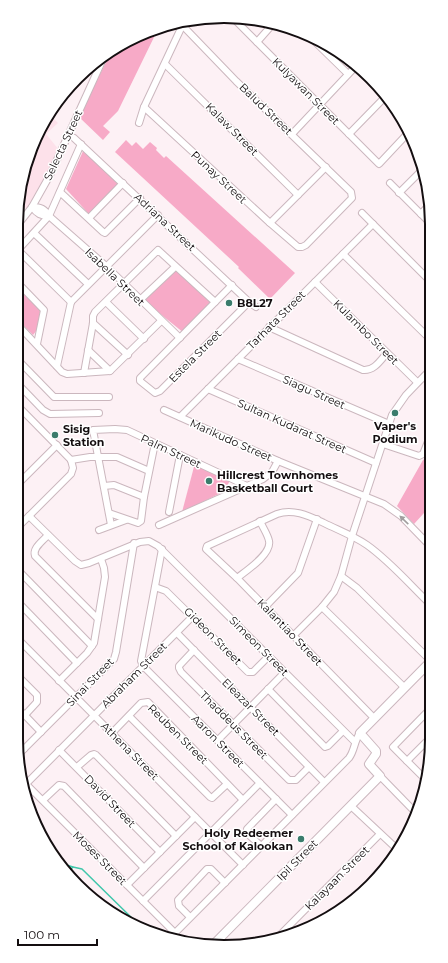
<svg xmlns="http://www.w3.org/2000/svg" width="448" height="963" viewBox="0 0 448 963" font-family="Montserrat,sans-serif">
<rect width="100%" height="100%" fill="#fdf1f5"/>
<polygon fill="#fde1ea" points="51,116 58,123 46,134 59,150 48,175 28,210 20,204 32,145"/>
<g fill="#f7aac7">
<polygon points="158,29 118,111 103,126 110,132 103,140 79,117 109,56 144,32"/>
<polygon points="126,140 132,146 136,142 143,149 150,142 157,148 156,150 164,158 166,156 295,273 270,299 238,268 239,267 115,152"/>
<polygon points="84,149 120,182 89,214 66,189"/>
<polygon points="179,268 216,302 184,333 143,300"/>
<polygon points="19,286 41,307 37,330 33,335 16,318 16,290"/>
<polygon points="431,455 431,521 424,513 414,524 397,506 423,460"/>
<polygon points="195,463 230,480 225,491 182,512"/>
</g>
<g fill="none" stroke-linecap="round" stroke-linejoin="round">
<g stroke="#40c7ab" stroke-width="1.5">
<polyline points="60,863 73,867 82,869 140,926"/>
<polyline points="66,874 73,867"/>
</g>
<polyline stroke="#40c7ab" stroke-width="9" points="140,926 142,927"/>
<g stroke="#cbb7be" stroke-width="8">
<g id="street">
<polyline points="233,18 379,164 409,132"/>
<polyline points="307,34 348,74"/>
<polyline points="257,42 272,25"/>
<polyline points="165,64 298,195"/>
<polyline points="144,107 270,223 298,247 302,247 306,245 352,198 351,192 236,81 183,26"/>
<polyline points="139,123 144,107 183,24"/>
<polyline points="292,134 357,65"/>
<polyline points="349,134 387,95"/>
<polyline points="74,138 249,302 256,307"/>
<polyline points="390,183 430,223"/>
<polyline points="60,192 103,232 105,233 140,198"/>
<polyline points="399,193 423,169"/>
<polyline points="362,213 430,281"/>
<polyline points="421,214 430,204"/>
<path d="M49,216C41,216 37,214 32,207C41,207 45,209 49,216L106,266L180,338"/>
<polyline points="89,218 123,183"/>
<polyline points="270,223 326,167"/>
<polyline points="16,227 32,207 50,175 103,59"/>
<polyline points="34,233 88,284"/>
<polyline points="18,250 71,302"/>
<polyline points="16,252 49,216 81,144"/>
<polyline points="343,254 431,340"/>
<polyline points="16,281 44,310 37,344"/>
<polyline points="315,282 417,382"/>
<polyline points="232,285 142,376 140,378 140,381 155,393 160,391 249,302"/>
<polyline points="140,300 175,267"/>
<polyline points="71,302 158,215"/>
<polyline points="106,302 144,339"/>
<polyline points="16,323 62,372 67,374 110,371 161,321"/>
<polyline points="93,323 128,355"/>
<path d="M269,327L363,370C374,371 380,361 387,353"/>
<polyline points="88,350 110,371"/>
<polyline points="16,358 54,397 109,397"/>
<polyline points="238,359 389,424"/>
<polyline points="57,366 71,302"/>
<polyline points="84,373 93,323 93,316 95,312 158,250 215,302"/>
<polyline points="16,382 43,410 50,414 99,413"/>
<polyline points="208,389 376,463"/>
<polyline points="16,404 71,460"/>
<polyline points="164,410 278,461 384,504 401,516 431,547"/>
<polyline points="180,417 373,224"/>
<polyline points="383,444 419,456 423,454 431,434"/>
<polyline points="71,460 90,457 117,457 149,471"/>
<polyline points="16,486 57,445"/>
<polyline points="104,486 114,485 144,497"/>
<polyline points="169,512 180,455"/>
<polyline points="109,513 138,523 141,521 144,497 155,443"/>
<polyline points="29,516 75,561 81,565 89,563 140,542 149,541 158,546 355,742"/>
<polyline points="111,525 93,430 115,429 127,430 247,486"/>
<polyline points="159,525 263,479 272,472 278,461"/>
<polyline points="16,529 71,474 73,468 71,460"/>
<polyline points="99,530 126,520"/>
<path d="M48,535C43,541 32,548 35,556L98,619"/>
<polyline points="162,549 141,661 143,666 292,815"/>
<polyline points="16,568 92,646"/>
<polyline points="341,576 357,588 431,661"/>
<path d="M237,578C246,571 272,554 269,541C268,535 263,528 260,521"/>
<polyline points="155,587 166,591 248,672 253,672 269,656"/>
<polyline points="16,600 77,663"/>
<polyline points="265,607 298,573 317,519"/>
<polyline points="322,607 405,688"/>
<polyline points="177,633 324,782"/>
<polyline points="293,636 322,607 334,592 341,576 352,536 392,415 406,395 431,369"/>
<polyline points="16,637 243,865"/>
<polyline points="194,650 179,666 179,668 181,672 289,780 296,780 309,767"/>
<polyline points="16,674 37,695 37,702 25,715"/>
<polyline points="59,681 87,653 94,643 105,577 104,568 101,559"/>
<polyline points="268,689 325,747 328,746 343,731"/>
<polyline points="16,706 41,732"/>
<polyline points="129,716 210,797 212,798 227,784"/>
<path d="M374,718L237,578L206,549L207,546L277,514C293,508 309,516 324,523C338,530 354,536 367,545C391,562 411,586 432,606"/>
<polyline points="112,733 141,703 148,702 243,800"/>
<polyline points="218,740 285,672"/>
<polyline points="16,741 24,749"/>
<polyline points="59,750 160,852"/>
<polyline points="19,754 114,659 116,652 134,543"/>
<polyline points="407,761 432,736"/>
<polyline points="77,767 91,755 94,754 96,755 176,836"/>
<polyline points="380,776 417,814"/>
<polyline points="424,778 393,747 432,707"/>
<polyline points="26,784 175,933"/>
<polyline points="24,786 193,616"/>
<polyline points="43,800 59,785 64,786 144,868"/>
<polyline points="351,806 397,849"/>
<polyline points="261,846 248,834 247,829 276,799"/>
<polyline points="127,885 195,817"/>
<polyline points="143,901 260,783"/>
<polyline points="190,917 179,906 178,900 207,869 211,869 225,883"/>
<path d="M170,938L349,758C355,750 354,741 360,733"/>
<polyline points="277,938 380,834"/>
</g>
</g>
<g stroke="#cbb7be" stroke-width="10">
<polyline id="secondary" points="215,943 380,776 369,764 376,754 376,751 360,733 432,660"/>
</g>
<use href="#street" stroke="#fff" stroke-width="6"/>
<use href="#secondary" stroke="#fff" stroke-width="8"/>
</g>
<defs><path id="oneway-solid" d="M-6-.8H1V-3.2L6.5 0L1 3.2V.8H-6Z"/></defs>
<use fill="#a19f9f" href="#oneway-solid" transform="translate(404 520) rotate(-136)"/>
<g fill="#3a7c6c" stroke="#fff" stroke-width="1.5">
<circle cx="229" cy="303" r="4"/>
<circle cx="395" cy="413" r="4"/>
<circle cx="55" cy="435" r="4"/>
<circle cx="209" cy="481" r="4"/>
<circle cx="301" cy="839" r="4"/>
</g>
<g text-anchor="middle" dominant-baseline="central" stroke-width="3" stroke-linejoin="round" paint-order="stroke">
<g font-size="11" fill="#140e10" stroke="#fff">
<text transform="translate(306 91) rotate(45)">Kulyawan Street</text>
<text transform="translate(266 109) rotate(44)">Balud Street</text>
<text transform="translate(232 129) rotate(45)">Kalaw Street</text>
<text transform="translate(63 145) rotate(-65)">Selecta Street</text>
<text transform="translate(219 177) rotate(43)">Punay Street</text>
<text transform="translate(165 222) rotate(43)">Adriana Street</text>
<text transform="translate(115 277) rotate(44)">Isabella Street</text>
<text transform="translate(276 320) rotate(-45)">Tarhata Street</text>
<text transform="translate(366 332) rotate(45)">Kulambo Street</text>
<text transform="translate(195 356) rotate(-45)">Estela Street</text>
<text transform="translate(314 392) rotate(24)">Siagu Street</text>
<text transform="translate(292 426) rotate(24)">Sultan Kudarat Street</text>
<text transform="translate(231 440) rotate(24)">Marikudo Street</text>
<text transform="translate(171 451) rotate(25)">Palm Street</text>
<text transform="translate(290 632) rotate(46)">Kalantiao Street</text>
<text transform="translate(213 636) rotate(45)">Gideon Street</text>
<text transform="translate(259 646) rotate(45)">Simeon Street</text>
<text transform="translate(134 675) rotate(-45)">Abraham Street</text>
<text transform="translate(90 682) rotate(-46)">Sinai Street</text>
<text transform="translate(251 707) rotate(45)">Eleazar Street</text>
<text transform="translate(234 725) rotate(45)">Thaddeus Street</text>
<text transform="translate(178 734) rotate(45)">Reuben Street</text>
<text transform="translate(218 741) rotate(45)">Aaron Street</text>
<text transform="translate(130 751) rotate(45)">Athena Street</text>
<text transform="translate(110 801) rotate(46)">David Street</text>
<text transform="translate(100 858) rotate(45)">Moses Street</text>
<text transform="translate(297 860) rotate(-45)">Ipil Street</text>
<text transform="translate(337 878) rotate(-45)">Kalayaan Street</text>
</g>
<g font-size="11" font-weight="bold" fill="#140e10" stroke="#fff" text-anchor="start">
<text x="237" y="303">B8L27</text>
<text x="395" y="426" text-anchor="middle">Vaper's<tspan x="395" dy="13">Podium</tspan></text>
<text x="63" y="429">Sisig<tspan x="63" dy="13">Station</tspan></text>
<text x="217" y="475">Hillcrest Townhomes<tspan x="217" dy="13">Basketball Court</tspan></text>
<text x="293" y="833" text-anchor="end">Holy Redeemer<tspan x="293" dy="13">School of Kalookan</tspan></text>
</g>
</g>
<path d="M0 0H448V963H0ZM224 23H224A201 201 0 0 1 425 224V739A201 201 0 0 1 224 940H224A201 201 0 0 1 23 739V224A201 201 0 0 1 224 23Z" fill="#fff" fill-rule="evenodd"/>
<path fill="none" stroke="#140e10" stroke-width="2" d="M224 23H224A201 201 0 0 1 425 224V739A201 201 0 0 1 224 940H224A201 201 0 0 1 23 739V224A201 201 0 0 1 224 23Z"/>
<path d="M18 939v6h79v-6" fill="none" stroke="#140e10" stroke-width="2"/>
<text x="24" y="939" font-size="12" fill="#140e10" stroke="#ffffff" stroke-width="3" paint-order="stroke">100 m</text>
</svg>
